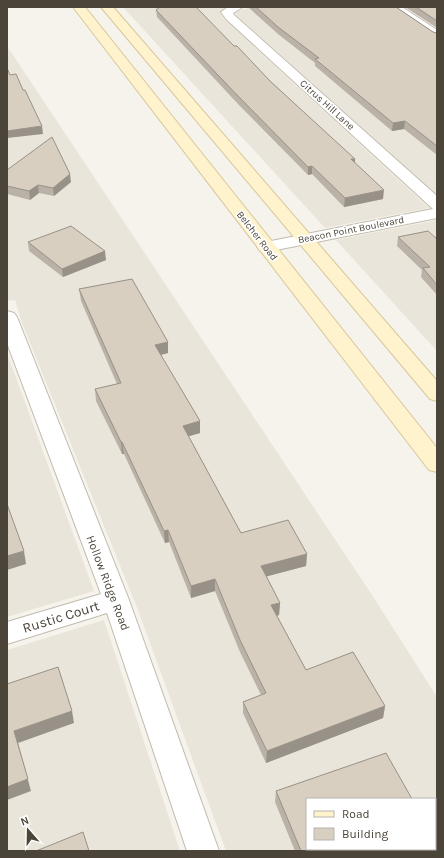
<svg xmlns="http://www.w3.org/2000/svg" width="444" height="858" viewBox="0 0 444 858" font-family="Karla,sans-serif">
<rect width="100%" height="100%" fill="#f6f3ec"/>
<g fill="#eae5da" fill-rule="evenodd">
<polygon points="123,7 226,7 220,12 223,18 429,208 325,228"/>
<polygon points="251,7 437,40 437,195 237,16 235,12"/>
<path d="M7,46L372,595L437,697V851H226L138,610L22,323L15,300L7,301ZM307,799H435V849H307Z"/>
<polygon points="437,220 437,351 336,240"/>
<polygon points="7,353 94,591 7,617"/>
<polygon points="104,620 180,851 7,851 7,650"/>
</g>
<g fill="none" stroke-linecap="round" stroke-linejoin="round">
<g stroke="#c2bbae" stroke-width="2">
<g id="minor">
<polygon points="228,7 243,7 233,13 234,15 437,196 437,218 266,252 260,251 257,247 260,243 266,242 433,209 226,19 221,12"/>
<polygon points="389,7 402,7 437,30 437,39 433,38"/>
<polygon points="7,311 14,313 17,317 129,600 219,851 187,851 107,613 7,644 7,622 101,594 7,343"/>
</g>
</g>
<g stroke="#d6c79b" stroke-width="2">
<g id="secondary">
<polygon points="73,7 85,7 437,448 437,472 429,470"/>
<polygon points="101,7 113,7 437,381 437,401 430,399"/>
</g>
</g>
<use href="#minor" fill="#fff" fill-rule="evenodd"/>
<use href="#secondary" fill="#fff3cd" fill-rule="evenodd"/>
</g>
<g fill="#bab2a6">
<polygon points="248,7 396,7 433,32 437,33 437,155 404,129 392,131 315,66 315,63 278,34"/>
<polygon points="405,7 437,7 437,28"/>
<polygon points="156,10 234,46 355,163 383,199 344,207 312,174 308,175 238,104 157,17"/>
<polygon points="7,170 71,182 54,196 39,193 30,200 7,194"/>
<polygon points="398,237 437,239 437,295 421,277 422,270 397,246"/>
<polygon points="28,242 106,260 63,277 29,251"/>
<polygon points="79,289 168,342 168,353 161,355 200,433 188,436 241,533 307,554 306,566 266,576 280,603 279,615 277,616 306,670 385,706 383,718 266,763 243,713 243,702 261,695 240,652 215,591 191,598 169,542 165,543 124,454 122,454 96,401 95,389 117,384 81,301"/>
<polygon points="276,791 307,799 404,851 295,851 275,802"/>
</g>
<g fill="#979187">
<polygon points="405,121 404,129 392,131 393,123"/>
<polygon points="42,126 43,134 7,138 7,131"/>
<polygon points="351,159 355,159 355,167"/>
<polygon points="312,166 312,174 308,175 308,167"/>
<polygon points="70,174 71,182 54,196 53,188"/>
<polygon points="38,185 39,193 30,200 29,191"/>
<polygon points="384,190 383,199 344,207 345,198"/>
<polygon points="105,251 106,260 63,277 62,269"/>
<polygon points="168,342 168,353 155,356 155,345"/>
<polygon points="200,421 200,433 183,438 183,426"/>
<polygon points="121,442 122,442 124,454 122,454"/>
<polygon points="168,530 169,542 165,543 164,531"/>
<polygon points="24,551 26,564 7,570 7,556"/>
<polygon points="307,554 306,566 261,578 261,566"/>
<polygon points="215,579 215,591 191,598 191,586"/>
<polygon points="280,603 279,615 271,617 271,605"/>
<polygon points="385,706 383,718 266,763 267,751"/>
<polygon points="72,711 74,723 18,743 31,791 7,800 7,787 14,731"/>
</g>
<g fill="#d8cfc1" stroke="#979187">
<polygon points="160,7 196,7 234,46 237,46 270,81 355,159 351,159 384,190 345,198 312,166 308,167 238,96 156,10"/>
<polygon points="256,7 396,7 433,32 437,33 437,146 405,121 393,123 315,59 319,58 278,27"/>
<polygon points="416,7 437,7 437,21"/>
<polygon points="7,68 10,75 16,74 23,90 25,90 42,126 7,131"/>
<polygon points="52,137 70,174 53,188 38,185 29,191 7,186 7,170"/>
<polygon points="71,226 105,251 62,269 28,242"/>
<polygon points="428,231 437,239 437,285 423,268 430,267 398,237"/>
<polygon points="132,279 168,342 155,345 200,421 183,426 241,533 288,520 307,554 261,566 280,603 271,605 306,670 353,652 385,706 267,751 243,702 266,693 240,640 215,579 191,586 168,530 164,531 122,442 121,442 95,389 121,383 79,289"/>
<polygon points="7,504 24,551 7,556"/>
<polygon points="58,667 72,711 14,731 28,779 7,787 7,684"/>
<polygon points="386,753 412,799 307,799 307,849 403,849 404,851 301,851 276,791"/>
<polygon points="83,832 89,851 36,851"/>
</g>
<g text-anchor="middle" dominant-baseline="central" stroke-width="3.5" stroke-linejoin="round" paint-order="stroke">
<g font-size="10" fill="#4b4439" stroke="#fff">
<text transform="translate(327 105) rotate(42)">Citrus Hill Lane</text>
<text transform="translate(351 230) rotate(-11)">Beacon Point Boulevard</text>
<text transform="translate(257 236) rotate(52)">Belcher Road</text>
</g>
<g font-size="12" fill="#4b4439" stroke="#fff">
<text transform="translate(108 583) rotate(69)">Hollow Ridge Road</text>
</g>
<g font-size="14" fill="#4b4439" stroke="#fff">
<text transform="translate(61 617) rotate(-17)">Rustic Court</text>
</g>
</g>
<rect width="444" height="858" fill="none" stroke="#4b4439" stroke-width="16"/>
<rect x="306" y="798" width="130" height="52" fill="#ffffff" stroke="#b7b4b0"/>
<rect x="314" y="811" width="20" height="6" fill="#fff3cd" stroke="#b7b4b0"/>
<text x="342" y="818" font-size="12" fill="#4b4439">Road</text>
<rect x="314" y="828" width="20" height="12" fill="#d8cfc1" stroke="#b7b4b0"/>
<text x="342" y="838" font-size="12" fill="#4b4439">Building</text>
<g transform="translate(28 830) rotate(340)" stroke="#ffffff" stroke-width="3" paint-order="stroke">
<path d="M0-3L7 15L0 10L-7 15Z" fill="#4b4439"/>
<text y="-6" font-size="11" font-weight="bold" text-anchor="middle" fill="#4b4439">N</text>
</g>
</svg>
